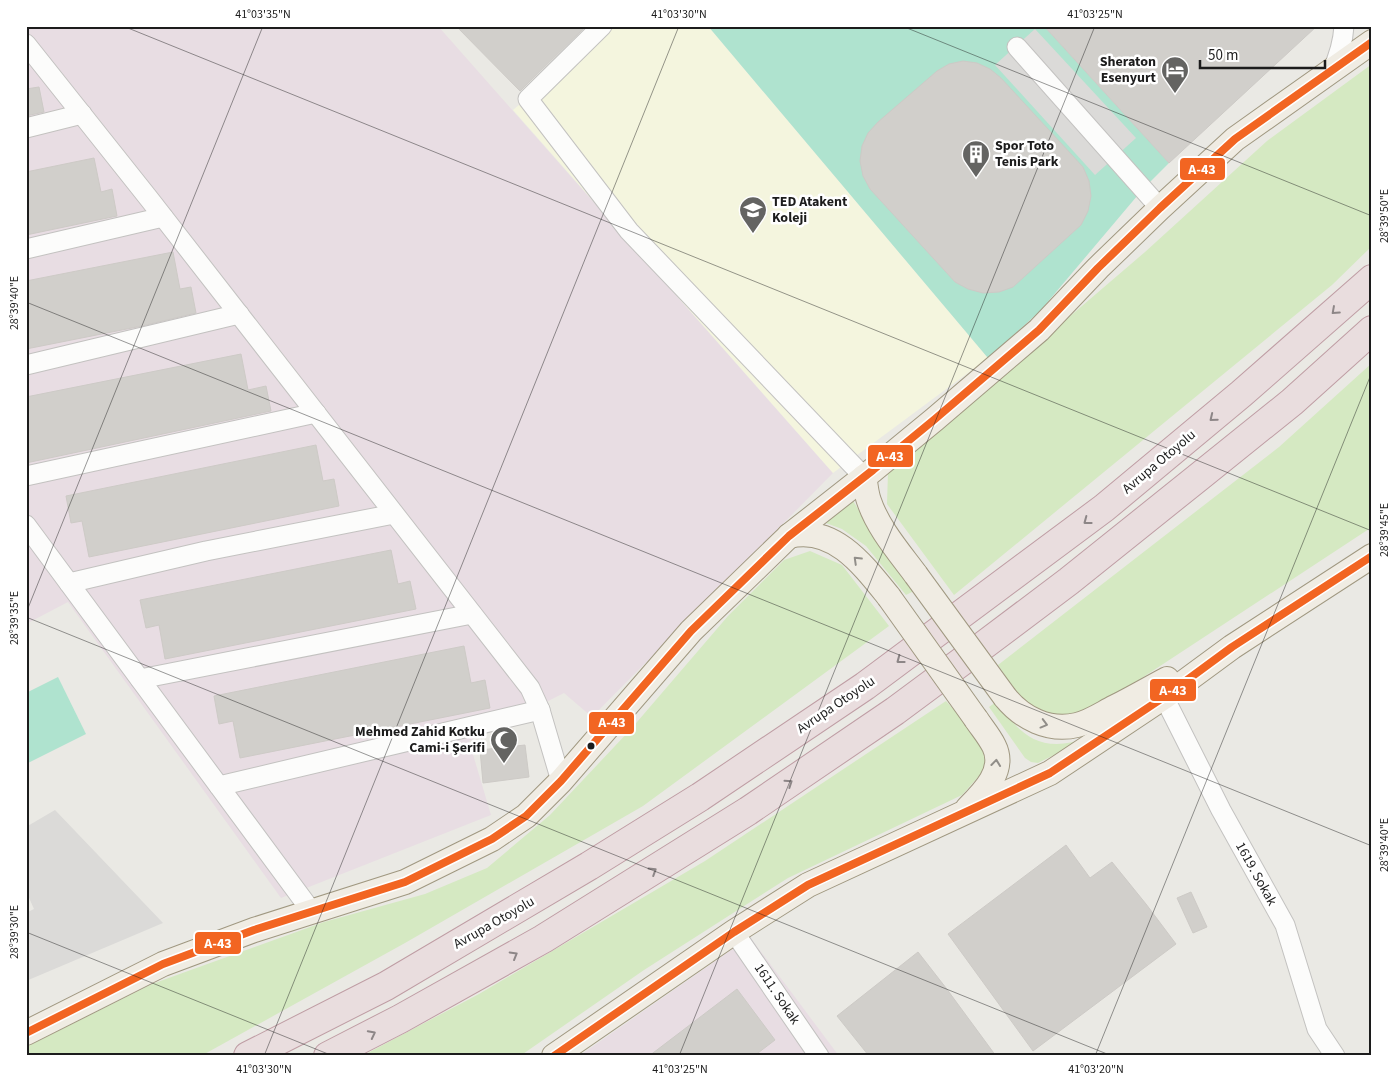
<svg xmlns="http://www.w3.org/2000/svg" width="1398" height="1082" viewBox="0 0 1398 1082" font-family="'Source Sans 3',sans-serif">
<rect width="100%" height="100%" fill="#eae9e4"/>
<g fill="#e8dde3">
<polygon points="26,26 438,26 833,473 592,717 564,693 469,741 491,815 281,898 68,602 26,624"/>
<polygon points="750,937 839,1056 579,1056"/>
</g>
<polygon fill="#f4f5de" points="613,26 708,26 988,358 833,473 513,110"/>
<g fill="#d5e9c2">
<polygon points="1372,64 1372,246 1332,285 954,595 887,504 888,472 1145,252 1267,141"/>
<polygon points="1372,363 1372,527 1119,693 1077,714 1061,717 1047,716 1021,699 998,665 1279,447"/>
<polygon points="852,499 870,529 916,590 906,595 866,546 842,529 823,522"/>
<polygon points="810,551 842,565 889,626 643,806 405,943 201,1056 26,1056 26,1047 152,984 324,922 425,894 487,868 550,815 631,729 728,616 784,560"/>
<polygon points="946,701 979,737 987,767 962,795 788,878 644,970 520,1056 362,1056 479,994 705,861"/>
<path d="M996,702C1013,723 1027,744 1057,744C1066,744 1075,741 1084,740L1038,763L1031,762L1025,758L989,707Z"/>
</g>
<g fill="#afe3cf">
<polygon points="708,26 1044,26 1169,163 1143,189 1040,311 988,358"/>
<polygon points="58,677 86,734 26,764 26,693"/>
</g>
<g fill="#dbdad8">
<polygon points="1035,29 1136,138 1095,175 995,65"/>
<polygon points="55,810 163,923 26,981 26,913 34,909 26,891 26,827"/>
</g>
<g fill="#d1cfcb" stroke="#cdcac6">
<polygon points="456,26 586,26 520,91"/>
<polygon points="1044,26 1317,26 1169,163"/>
<polygon points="963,61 977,63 990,69 1001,78 1083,167 1089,181 1091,196 1088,211 1081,225 1013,287 999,292 983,293 968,289 955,282 870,189 863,176 860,161 862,146 868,133 878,122 937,71 949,64"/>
<polygon points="39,87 44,112 26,116 26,89"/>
<polygon points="94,158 101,192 112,189 117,216 26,235 26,172"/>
<polygon points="173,252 180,289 191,287 196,313 142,326 26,349 26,281"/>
<polygon points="241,354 248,390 266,386 271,411 26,463 26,397"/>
<polygon points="316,445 323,481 334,479 339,506 89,557 82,521 71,523 66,496"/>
<polygon points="391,550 398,584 410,581 416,609 165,659 159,625 146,628 140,600"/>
<polygon points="464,646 471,683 485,680 490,708 240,758 233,721 219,724 214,696"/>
<polygon points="525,745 529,777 483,783 480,750"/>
<polygon points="1066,845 1090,878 1112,862 1146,904 1176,944 1033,1051 948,934"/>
<polygon points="1191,892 1207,927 1193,933 1177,898"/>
<polygon points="918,952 946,988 996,1056 869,1056 837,1016"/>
<polygon points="737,989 775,1040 754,1056 649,1056"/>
</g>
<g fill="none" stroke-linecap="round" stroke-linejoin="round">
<g stroke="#c3c2c0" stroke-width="21">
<g id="minor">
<polyline points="602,26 528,99 629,231 864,477"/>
<polyline points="26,44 150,200 530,688 540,710 561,781"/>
<polyline points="1017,47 1160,208"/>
<path d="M1332,71C1339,56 1343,42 1344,26"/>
<polyline points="26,128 82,114"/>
<polyline points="26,249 163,217"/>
<polyline points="26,365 239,314"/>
<polyline points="26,476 316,413"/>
<polyline points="26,525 312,912"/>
<polyline points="69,583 206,551 394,514"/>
<polyline points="140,679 472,614"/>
<polyline points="1164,697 1221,810 1285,925 1317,1029 1335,1056"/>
<polyline points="219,786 540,710"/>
<polyline points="734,932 819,1056"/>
</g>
</g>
<g stroke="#a09881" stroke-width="26">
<g id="major">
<path d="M864,477C866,485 866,493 869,501C878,528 899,552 916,575"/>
<path d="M789,536C834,525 864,566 889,597"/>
<path d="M1005,697C1022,718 1049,732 1077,725C1090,722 1103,713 1115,707C1133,698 1150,688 1167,679"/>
<path d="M968,808C984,792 1006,770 994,746C989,736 982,728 976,719"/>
<polyline points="26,1033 163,964 254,930 405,882 492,839 526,816 561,781 691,631 789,536 873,470 935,419 1039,330 1098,268 1160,208 1235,139 1372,42"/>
<polyline points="554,1056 734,932 808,885 1050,773 1164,697 1232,647 1372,556"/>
</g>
</g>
<g stroke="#bf9da4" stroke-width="30">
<g id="highway">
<polyline points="248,1056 386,986 589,866 700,797 865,686 1104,508 1241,394 1372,279"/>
<polyline points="328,1056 400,1019 543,939 748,811 895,711 984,645 1069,581 1200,476 1292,402 1372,330"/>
</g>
</g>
<use href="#minor" stroke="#fcfcfb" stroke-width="19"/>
<use href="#major" stroke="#f0ece3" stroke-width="24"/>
<use href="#highway" stroke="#e9ddde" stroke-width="28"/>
<g stroke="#a09881" stroke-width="26" stroke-linecap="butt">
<g id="major-bridge">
<polyline points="916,575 1005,697"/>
<polyline points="889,597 976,719"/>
</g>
</g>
<use href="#major-bridge" stroke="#f0ece3" stroke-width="24"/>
<g stroke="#fff" stroke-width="11">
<g id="bus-1">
<polyline points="26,1033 163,964 254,930 405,882 492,839 526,816 561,781 691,631 789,536 873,470 935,419 1039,330 1098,268 1160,208 1235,139 1372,42"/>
<polyline points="554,1056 734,932 808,885 1050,773 1164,697 1232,647 1372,556"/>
</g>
</g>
<use href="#bus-1" stroke="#f26522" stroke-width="8"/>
</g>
<defs><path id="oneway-chevron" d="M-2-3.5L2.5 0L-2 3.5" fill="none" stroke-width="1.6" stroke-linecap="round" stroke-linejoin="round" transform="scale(1.25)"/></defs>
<g stroke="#8d8687">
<use href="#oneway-chevron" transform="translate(1335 311) rotate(138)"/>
<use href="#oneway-chevron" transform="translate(1213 418) rotate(141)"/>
<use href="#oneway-chevron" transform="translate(1087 521) rotate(143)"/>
<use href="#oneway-chevron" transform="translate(900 660) rotate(143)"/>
<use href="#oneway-chevron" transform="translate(789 783) rotate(-34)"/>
<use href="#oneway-chevron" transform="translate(653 871) rotate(-32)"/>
<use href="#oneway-chevron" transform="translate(514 955) rotate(-30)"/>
<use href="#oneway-chevron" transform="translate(372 1034) rotate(-27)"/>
</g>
<g stroke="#918e89">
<use href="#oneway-chevron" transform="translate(857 560) rotate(-136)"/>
<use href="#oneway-chevron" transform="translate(1044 724) rotate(15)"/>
<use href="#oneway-chevron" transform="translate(996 763) rotate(-84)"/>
</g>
<path fill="none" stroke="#1c1c1c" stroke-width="1" stroke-opacity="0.45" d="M123,26L1372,531M902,26L1372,216M26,302L1372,846M26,613L263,26M26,617L1112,1056M26,932L333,1056M264,1056L679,26M679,1056L1095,26M1095,1056L1372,372"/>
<defs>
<g id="hotel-pin" transform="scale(1.4375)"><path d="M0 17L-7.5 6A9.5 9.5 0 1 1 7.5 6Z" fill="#646462" stroke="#fff"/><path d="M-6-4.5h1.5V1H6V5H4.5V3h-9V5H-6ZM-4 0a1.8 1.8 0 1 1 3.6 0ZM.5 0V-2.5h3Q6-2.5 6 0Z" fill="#fff"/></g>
<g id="building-pin" transform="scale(1.4375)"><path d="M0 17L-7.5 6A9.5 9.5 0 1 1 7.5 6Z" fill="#646462" stroke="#fff"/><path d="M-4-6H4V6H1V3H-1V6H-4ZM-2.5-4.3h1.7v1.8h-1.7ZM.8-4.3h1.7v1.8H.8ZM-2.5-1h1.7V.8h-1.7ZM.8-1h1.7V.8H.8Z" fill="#fff"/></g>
<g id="school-pin" transform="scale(1.4375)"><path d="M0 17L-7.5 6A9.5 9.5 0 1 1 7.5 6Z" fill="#646462" stroke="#fff"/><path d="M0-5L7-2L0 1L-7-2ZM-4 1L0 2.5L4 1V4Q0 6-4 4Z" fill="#fff"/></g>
<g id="mosque-pin" transform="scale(1.4375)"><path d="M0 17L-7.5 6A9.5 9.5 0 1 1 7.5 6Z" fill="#646462" stroke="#fff"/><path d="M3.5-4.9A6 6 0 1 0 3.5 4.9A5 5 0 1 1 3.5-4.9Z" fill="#fff"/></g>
</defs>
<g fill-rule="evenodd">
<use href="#hotel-pin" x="1175" y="70"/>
<use href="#building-pin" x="976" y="154"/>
<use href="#school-pin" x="753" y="210"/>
<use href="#mosque-pin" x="504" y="740"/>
</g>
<circle fill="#1c1c1c" stroke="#fff" stroke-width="2" cx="591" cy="746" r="4.5"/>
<g text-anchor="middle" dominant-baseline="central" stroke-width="5" stroke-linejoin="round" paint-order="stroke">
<g font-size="14" font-weight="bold" fill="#1c1c1c" stroke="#fff" text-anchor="end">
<text x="1156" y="62">Sheraton<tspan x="1156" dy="16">Esenyurt</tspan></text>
<text x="995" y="146" text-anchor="start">Spor Toto<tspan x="995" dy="16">Tenis Park</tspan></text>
<text x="772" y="202" text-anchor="start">TED Atakent<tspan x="772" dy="16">Koleji</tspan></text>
<text x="485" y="732">Mehmed Zahid Kotku<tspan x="485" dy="16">Cami-i Şerifi</tspan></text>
</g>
<g font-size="14" fill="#1c1c1c" stroke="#fff">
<text transform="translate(1159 462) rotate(-40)">Avrupa Otoyolu</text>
<text transform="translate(836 705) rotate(-34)">Avrupa Otoyolu</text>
<text transform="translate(1256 874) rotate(61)">1619. Sokak</text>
<text transform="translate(494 923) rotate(-30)">Avrupa Otoyolu</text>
<text transform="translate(777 994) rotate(56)">1611. Sokak</text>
</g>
</g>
<g stroke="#fff" stroke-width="2">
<rect x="1179" y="157" width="47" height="24" rx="5" fill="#f26522"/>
<rect x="867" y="444" width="47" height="24" rx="5" fill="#f26522"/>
<rect x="1149" y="678" width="48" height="24" rx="5" fill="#f26522"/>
<rect x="588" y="711" width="47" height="24" rx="5" fill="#f26522"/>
<rect x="194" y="931" width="48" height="24" rx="5" fill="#f26522"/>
</g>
<g font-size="14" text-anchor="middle" font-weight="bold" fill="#fff">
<text x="1202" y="174">A-43</text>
<text x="890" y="461">A-43</text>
<text x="1173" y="695">A-43</text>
<text x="612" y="727">A-43</text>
<text x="218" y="948">A-43</text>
</g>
<rect width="1398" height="1082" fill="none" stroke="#ffffff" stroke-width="55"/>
<path d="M1200 60v8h125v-8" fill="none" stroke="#1c1c1c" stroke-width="2.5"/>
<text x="1208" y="60" font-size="15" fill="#1c1c1c" stroke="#ffffff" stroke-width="4" paint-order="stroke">50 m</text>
<rect x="28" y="28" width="1342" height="1026" fill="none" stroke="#1c1c1c" stroke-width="2"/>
<g font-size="12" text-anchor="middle" fill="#1c1c1c">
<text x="263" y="18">41°03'35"N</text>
<text x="679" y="18">41°03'30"N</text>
<text x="1095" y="18">41°03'25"N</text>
<text transform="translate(1384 216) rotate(-90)" y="4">28°39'50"E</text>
<text transform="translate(14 303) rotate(-90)" y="4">28°39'40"E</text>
<text transform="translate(1384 530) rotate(-90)" y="4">28°39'45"E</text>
<text transform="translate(14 618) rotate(-90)" y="4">28°39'35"E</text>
<text transform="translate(1384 845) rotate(-90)" y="4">28°39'40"E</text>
<text transform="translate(14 932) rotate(-90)" y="4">28°39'30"E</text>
<text x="264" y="1073">41°03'30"N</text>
<text x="680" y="1073">41°03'25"N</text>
<text x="1096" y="1073">41°03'20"N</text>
</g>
</svg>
